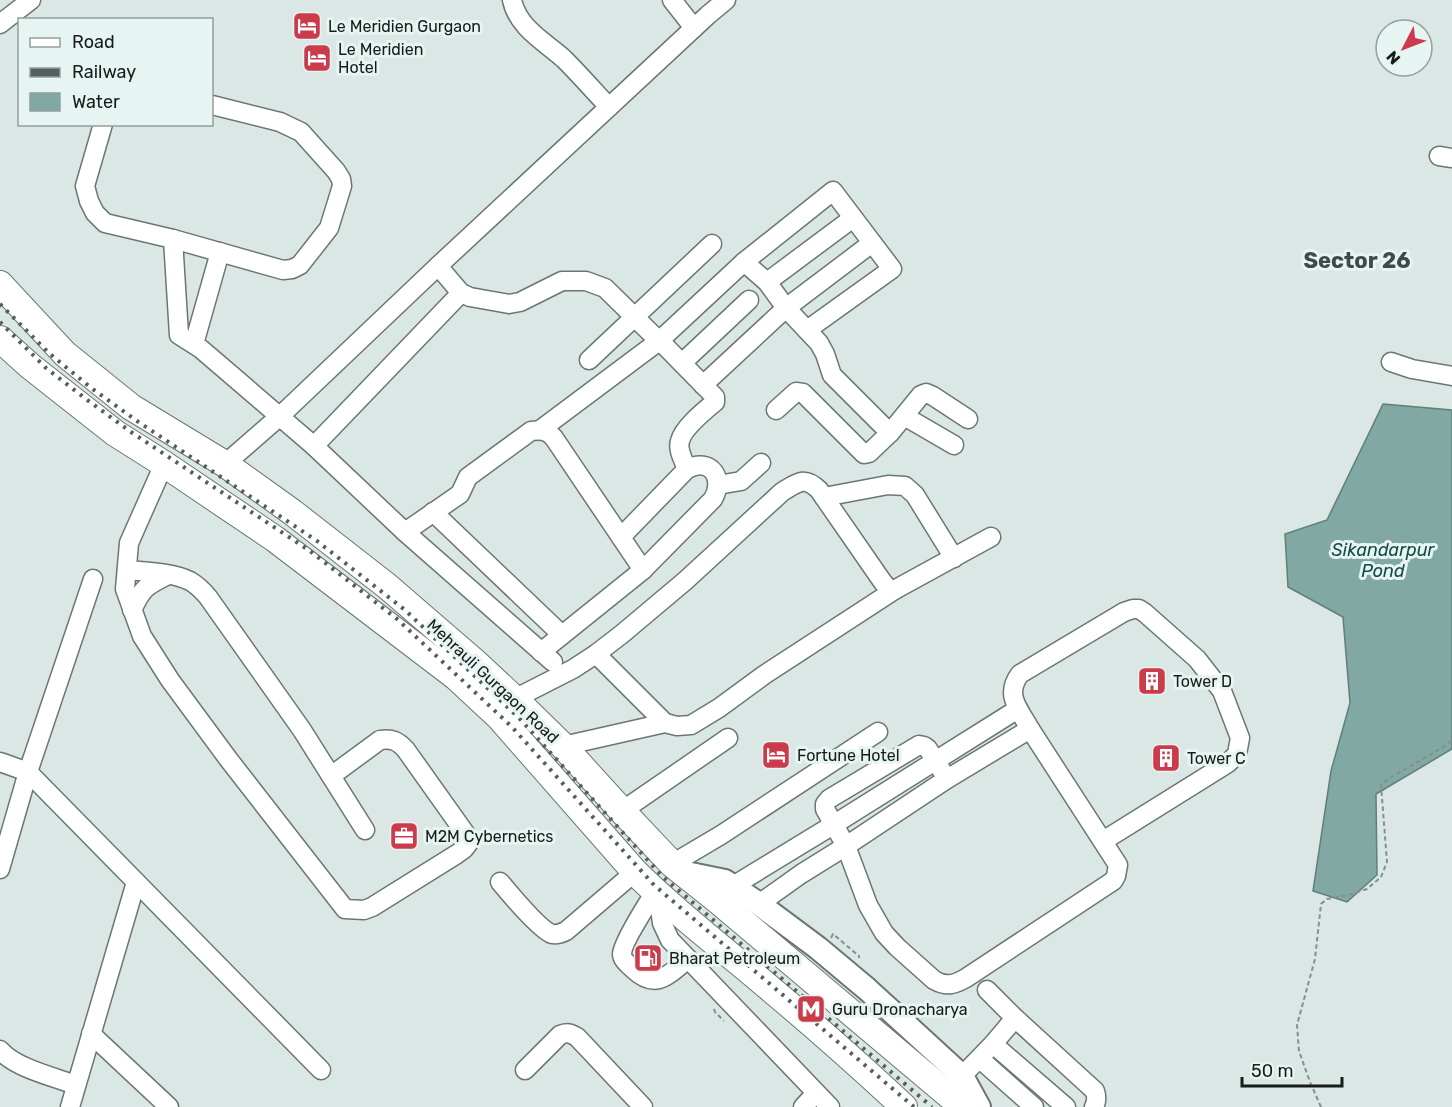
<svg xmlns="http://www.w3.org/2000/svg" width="1452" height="1107" viewBox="0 0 1452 1107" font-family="Rubik,sans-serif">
<rect width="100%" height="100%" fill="#dae7e5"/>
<polygon fill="#81a8a2" stroke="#617e7a" stroke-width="1.5" points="1383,404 1452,410 1452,749 1376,794 1377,875 1347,902 1313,891 1331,771 1350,703 1343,617 1288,587 1285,534 1327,520"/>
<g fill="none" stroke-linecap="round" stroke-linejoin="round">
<g stroke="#6a7774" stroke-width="21">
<g id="minor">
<path d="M512,0C518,28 544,41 564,59C579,74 594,91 609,107"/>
<polyline points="672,0 694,28"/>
<polyline points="0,24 31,0"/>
<polyline points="103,124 85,186 89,201 95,213 105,223 173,239 283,270 292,269 300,265 329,228 342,186 341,179 336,171 301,132 280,122 212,105"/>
<polyline points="1439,156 1452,158"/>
<polyline points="173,239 179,335 201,349 314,446 405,532 553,662"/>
<polyline points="744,262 767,282 786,308 819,343 825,354 832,375 890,433 869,453 864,454 803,393 796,392 776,410"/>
<polyline points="438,266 461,293 470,297 509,304 520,302 562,281 586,281 605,288 659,341 744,262 833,191 892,269 807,330"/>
<polyline points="767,282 853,218"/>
<polyline points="194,344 220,252"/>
<polyline points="589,360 712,244"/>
<polyline points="1391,362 1412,369 1452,376"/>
<polyline points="682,363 749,300"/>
<polyline points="703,385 786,308 872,243"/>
<polyline points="904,416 954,445"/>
<path d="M540,430L659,341L662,343L715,397V402C704,411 683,428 680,441C677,450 684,461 687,469"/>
<polyline points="890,433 921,395 926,393 933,396 968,419"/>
<polyline points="314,446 461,293"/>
<path d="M164,464L129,543L125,589L142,636L170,680L229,760L345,909L364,910L372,907L457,854L464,849L468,844L465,833L406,750C398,741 392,738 380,740L331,776"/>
<polyline points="225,464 279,417 438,266 708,15 726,0"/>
<polyline points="718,485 741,481 761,463"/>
<polyline points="824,497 888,485 905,486 915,495 954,558"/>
<polyline points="433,512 562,635"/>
<path d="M405,532L460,494L468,477L531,431C541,430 547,430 554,438L643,570"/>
<path d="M127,570C147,572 172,572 190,581C197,585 203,591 208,597L302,730L365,830"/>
<path d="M132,610C143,587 146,586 168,575"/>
<path d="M541,652L643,570L713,499C725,478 711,457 687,469L621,537"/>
<polyline points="596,654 665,723"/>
<path d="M514,699L573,669L596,654L622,634L685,581L782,492C797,483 804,475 819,490L882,581C887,587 888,591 896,589L991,537"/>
<polyline points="563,746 665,723 677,726 691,725 719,708 764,675 896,589"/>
<polyline points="0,762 28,772 321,1070"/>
<path d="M947,779L928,749L924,746L919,745L829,799L825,804V809L846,846L868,905L884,933L897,947L934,980C946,987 954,985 966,978L1113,881L1116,876L1118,865L1030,729C1019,709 1004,695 1020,674L1124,612L1133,609H1139L1145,613L1197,659L1222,691L1240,738L1237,754L1228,763L1103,841"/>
<polyline points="622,811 728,738"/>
<polyline points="672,864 721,835 878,732"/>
<polyline points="0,869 28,772 93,579"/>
<path d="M500,882C510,894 540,930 552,934C557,935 562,933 566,931L635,872"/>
<polyline points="733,886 833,825 1018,709"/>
<path d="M655,892C648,903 622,943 622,954C622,960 629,965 633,969C656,991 668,975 688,959"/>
<polyline points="658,895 662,923 670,940 830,1107"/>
<polyline points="759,904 801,874 846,846 947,779 1030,729"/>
<path d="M987,990L1015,1018L1095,1091C1097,1097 1097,1101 1094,1107"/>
<polyline points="91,1034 169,1107"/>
<polyline points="993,1044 1066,1107"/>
<path d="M0,1050C15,1068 54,1077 76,1085"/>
<polyline points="980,1059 1034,1107"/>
<path d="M525,1070L560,1035C567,1032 570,1033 577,1037L643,1107"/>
<polyline points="962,1076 993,1044 1015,1018"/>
<polyline points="70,1107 136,882"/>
<polyline points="803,1107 816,1093"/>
</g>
</g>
<g stroke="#6a7774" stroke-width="26">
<polyline id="major" points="681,872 725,881 759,904 818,948 867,989 962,1076 979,1107"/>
</g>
<g stroke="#6a7774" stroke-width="28">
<g id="highway">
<polyline points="0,284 65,354 131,407 225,464 292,512 387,586 475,662 522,706 563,746 622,811 672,864 716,899 963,1107"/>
<path d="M0,339L30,366L115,433L164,464L275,539L456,677L499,717L635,872C674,911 717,944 760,980C809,1021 857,1063 904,1107"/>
</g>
</g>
<g stroke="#858f8d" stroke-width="2" stroke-dasharray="4.5 3" stroke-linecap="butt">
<polyline points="831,938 833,934 859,956 859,958"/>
<polyline points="714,1009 715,1012 724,1021"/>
<polyline points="1321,1107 1310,1082 1299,1051 1297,1025 1315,959 1321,904 1327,899 1348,895 1367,889 1381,877 1387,862 1381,785 1388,779 1442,748 1452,740"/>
</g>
<use href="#minor" stroke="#fff" stroke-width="18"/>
<use href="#major" stroke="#fff" stroke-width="22"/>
<use href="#highway" stroke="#fff" stroke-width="26"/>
<g stroke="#565e5d" stroke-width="4" stroke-dasharray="3 6" stroke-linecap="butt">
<polyline points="0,304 50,354 90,387 137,421 317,541 405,610 520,719 663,877 932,1107"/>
<polyline points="0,322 46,368 86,399 131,432 310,551 397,619 512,727 654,885 914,1107"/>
</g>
</g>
<defs>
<g id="hotel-square" transform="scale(1.5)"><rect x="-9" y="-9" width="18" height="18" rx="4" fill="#cb3b4b" stroke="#e7f5f2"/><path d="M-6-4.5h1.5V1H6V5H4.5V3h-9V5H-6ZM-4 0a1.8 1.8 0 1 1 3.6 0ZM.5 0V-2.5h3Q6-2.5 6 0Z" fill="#fff"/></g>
<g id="building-square" transform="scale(1.5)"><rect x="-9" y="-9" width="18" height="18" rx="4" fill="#cb3b4b" stroke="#e7f5f2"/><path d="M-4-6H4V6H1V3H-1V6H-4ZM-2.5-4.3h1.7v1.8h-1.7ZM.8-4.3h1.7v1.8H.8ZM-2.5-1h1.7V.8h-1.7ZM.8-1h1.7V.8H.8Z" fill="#fff"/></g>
<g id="office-square" transform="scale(1.5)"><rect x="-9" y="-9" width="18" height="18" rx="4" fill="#cb3b4b" stroke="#e7f5f2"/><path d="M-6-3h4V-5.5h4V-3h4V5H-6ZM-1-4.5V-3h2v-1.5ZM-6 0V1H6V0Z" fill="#fff"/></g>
<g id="fuel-square" transform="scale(1.5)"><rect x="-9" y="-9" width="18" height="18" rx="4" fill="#cb3b4b" stroke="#e7f5f2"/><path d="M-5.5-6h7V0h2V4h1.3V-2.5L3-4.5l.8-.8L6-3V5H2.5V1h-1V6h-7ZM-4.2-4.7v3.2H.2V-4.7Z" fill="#fff"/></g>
<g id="metro-square" transform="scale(1.5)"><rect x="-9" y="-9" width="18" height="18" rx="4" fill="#cb3b4b" stroke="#e7f5f2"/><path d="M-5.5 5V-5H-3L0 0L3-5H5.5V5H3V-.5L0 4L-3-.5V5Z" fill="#fff"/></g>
</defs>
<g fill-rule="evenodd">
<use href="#hotel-square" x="307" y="26"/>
<use href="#hotel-square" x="317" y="58"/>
<use href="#building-square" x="1152" y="681"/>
<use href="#hotel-square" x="776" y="755"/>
<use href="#building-square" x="1166" y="758"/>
<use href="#office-square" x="404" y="836"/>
<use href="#fuel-square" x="648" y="958"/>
<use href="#metro-square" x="811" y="1009"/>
</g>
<g text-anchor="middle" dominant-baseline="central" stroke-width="6" stroke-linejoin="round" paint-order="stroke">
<g font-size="16" fill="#171c1b" stroke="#e7f5f2" text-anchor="start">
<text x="328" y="26">Le Meridien Gurgaon</text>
<text x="338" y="49">Le Meridien<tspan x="338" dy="18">Hotel</tspan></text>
<text x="1173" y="681">Tower D</text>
<text x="797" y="755">Fortune Hotel</text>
<text x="1187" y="758">Tower C</text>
<text x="425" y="836">M2M Cybernetics</text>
<text x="669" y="958">Bharat Petroleum</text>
<text x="832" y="1009">Guru Dronacharya</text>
</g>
<g font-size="16" fill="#171c1b" stroke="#e7f5f2">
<text transform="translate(493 681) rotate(43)">Mehrauli Gurgaon Road</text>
</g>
<g font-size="18" font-style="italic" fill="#124c46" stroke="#e7f5f2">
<text x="1383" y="550">Sikandarpur<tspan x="1383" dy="21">Pond</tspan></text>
</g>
<g font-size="22" font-weight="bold" fill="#404b49" stroke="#e7f5f2">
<text x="1357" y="260">Sector 26</text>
</g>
</g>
<rect x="18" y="18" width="195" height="108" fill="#e7f5f2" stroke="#949e9c" stroke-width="1.5"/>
<rect x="30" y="38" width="30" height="9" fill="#ffffff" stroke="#949e9c" stroke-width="1.5"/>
<text x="72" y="48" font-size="18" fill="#171c1b">Road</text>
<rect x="30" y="68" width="30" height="9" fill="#565e5d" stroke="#949e9c" stroke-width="1.5"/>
<text x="72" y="78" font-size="18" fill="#171c1b">Railway</text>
<rect x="30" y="93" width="30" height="18" fill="#81a8a2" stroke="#949e9c" stroke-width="1.5"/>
<text x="72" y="108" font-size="18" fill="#171c1b">Water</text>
<g transform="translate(1404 48) rotate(228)"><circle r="28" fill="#e7f5f2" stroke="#949e9c" stroke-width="1.5"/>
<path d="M0-4.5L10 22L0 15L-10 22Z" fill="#cb3b4b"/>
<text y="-9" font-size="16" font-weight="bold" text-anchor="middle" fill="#171c1b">N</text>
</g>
<path d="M1242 1077v9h100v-9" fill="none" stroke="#171c1b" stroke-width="3"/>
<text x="1251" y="1077" font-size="18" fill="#171c1b" stroke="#e7f5f2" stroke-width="4.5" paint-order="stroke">50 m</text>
</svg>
